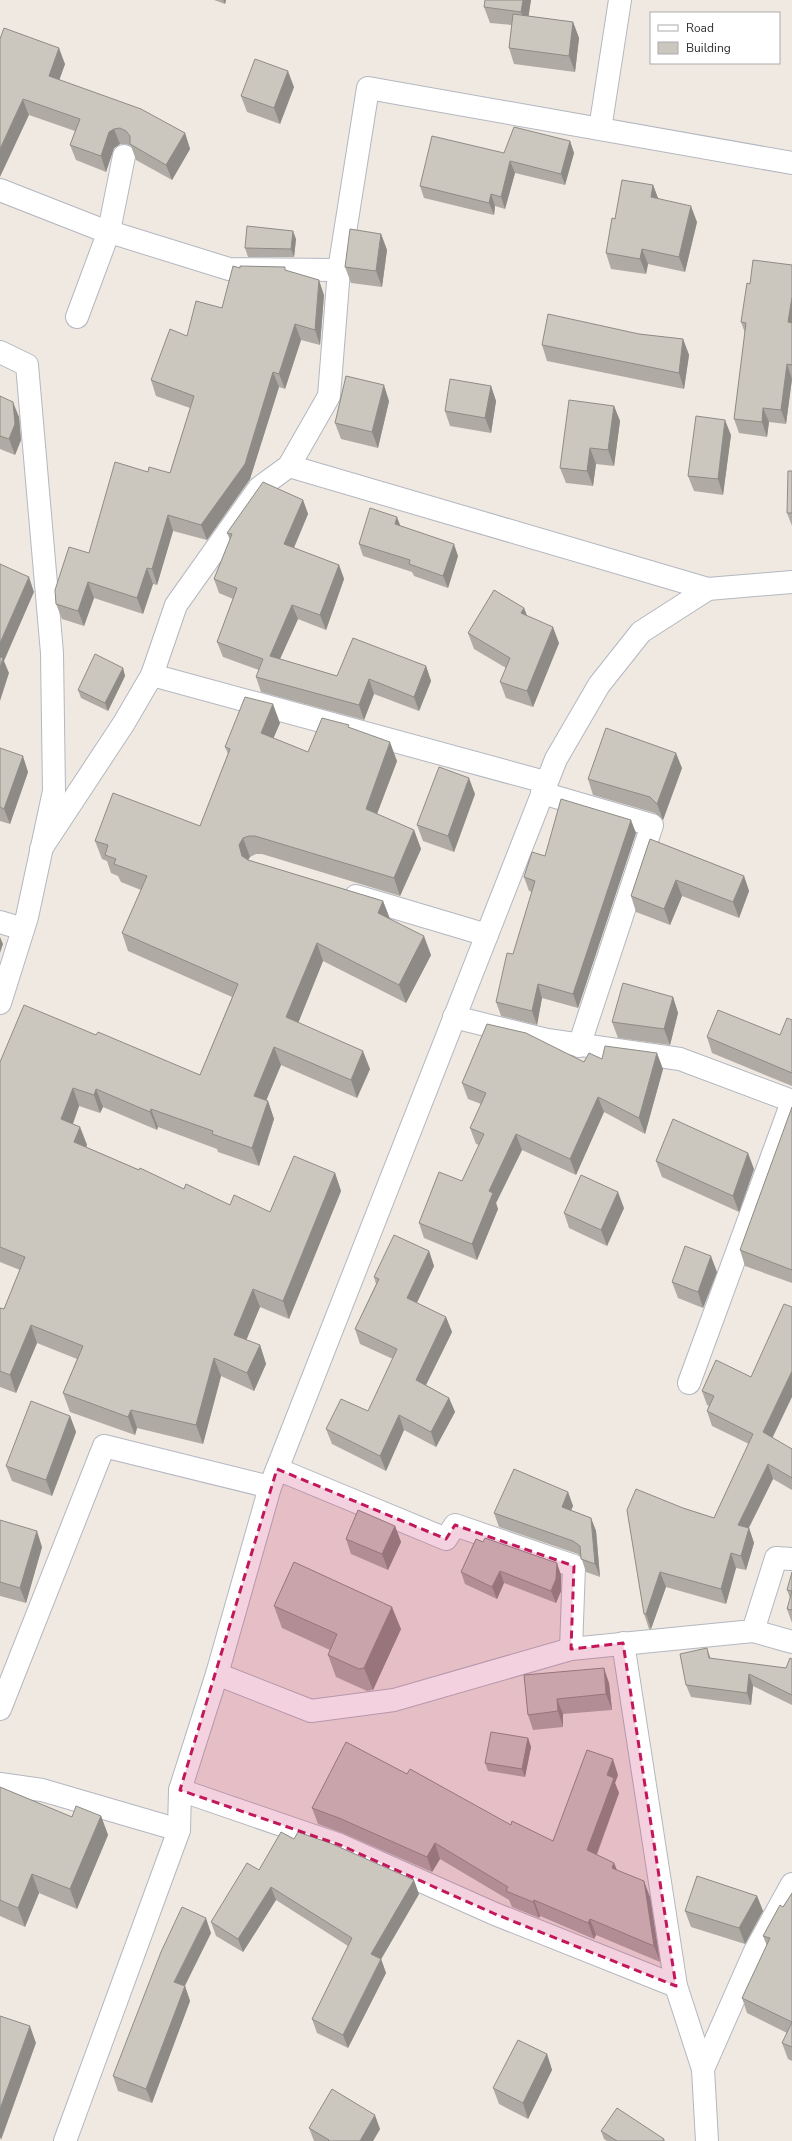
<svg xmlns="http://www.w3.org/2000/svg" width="792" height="2141" viewBox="0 0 792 2141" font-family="'Nunito Sans',sans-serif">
<rect width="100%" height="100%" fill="#efe9e1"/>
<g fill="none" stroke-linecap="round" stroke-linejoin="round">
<g stroke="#b4b7c1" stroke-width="24">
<g id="minor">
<polyline points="600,129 620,0"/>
<polyline points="0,190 97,228 229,269 339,270"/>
<polyline points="77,317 109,231 124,156"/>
<polyline points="0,352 27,365 52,653 54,791 27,917 0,1003"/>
<polyline points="289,466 708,589"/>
<polyline points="152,675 545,782"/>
<polyline points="542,793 652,825 579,1046"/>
<polyline points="41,849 124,723 152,675 176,605 259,488 289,466 329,396 339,270 368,88 792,163"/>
<polyline points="356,896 487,935"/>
<polyline points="0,922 23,929"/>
<polyline points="454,1017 547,1040 680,1059 792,1101"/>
<polyline points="689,1383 792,1102"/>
<polyline points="277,1469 446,1539 455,1525 574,1566 571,1649"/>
<polyline points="753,1631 792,1642"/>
<polyline points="623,1643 676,1986 703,2069"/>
<polyline points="217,1674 311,1711 394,1700 571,1649 753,1631 776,1558 792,1559"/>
<polyline points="0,1709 104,1446 270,1487"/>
<polyline points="0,1784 42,1790 179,1830"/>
<polyline points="180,1790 340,1845 495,1914 676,1986"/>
<polyline points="65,2141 179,1830 180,1790 217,1674 270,1487 556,759 599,685 641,632 708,589 792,582"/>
<polyline points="707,2141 703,2069 755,1951 792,1884"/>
</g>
</g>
<use href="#minor" stroke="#fff" stroke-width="22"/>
</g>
<g fill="#afaba4">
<polygon points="214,0 226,0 225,4"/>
<polygon points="531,0 528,16 573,22 579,38 575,72 514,64 509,48 512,25 490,23 484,7"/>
<polygon points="0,39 65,64 59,80 185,133 190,149 172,180 136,160 131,146 126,144 120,144 114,148 106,172 76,160 70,145 75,131 29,115"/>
<polygon points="294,87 280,124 247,112 241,96"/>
<polygon points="570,141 574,153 565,185 515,173 505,209 495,206 494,215 424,198 420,186 504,153"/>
<polygon points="653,185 658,198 697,222 685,272 648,264 646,274 611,269 606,253 615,219"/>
<polygon points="381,234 387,250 382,287 351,283 345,267"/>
<polygon points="296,239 294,257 248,257 245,248"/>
<polygon points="792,265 792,379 786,424 769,422 767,437 739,433 734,419 745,333 741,322 750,284"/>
<polygon points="240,268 287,271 324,295 320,345 301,340 285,389 279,387 250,479 207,540 173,531 157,585 153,584 143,614 94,598 84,626 62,619 56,604 89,553 148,472 170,473 190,408 156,396 151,380 187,336 222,308"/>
<polygon points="639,334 683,339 689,355 684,389 547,361 542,345"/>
<polygon points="491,386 496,401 491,433 450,426 445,411"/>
<polygon points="0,396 19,417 21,440 15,455 0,449"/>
<polygon points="389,401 378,448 341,439 335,423"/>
<polygon points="614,406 620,421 614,466 596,464 593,486 566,483 560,468"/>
<polygon points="731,435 723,495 694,491 688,476"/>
<polygon points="792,471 792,526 787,513"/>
<polygon points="303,500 308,514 294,548 339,565 344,579 326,630 298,619 280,659 337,676 426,666 431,681 419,711 374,694 364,720 261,692 256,677 259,670 223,657 217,642 233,599 219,593 214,579 230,540 227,533"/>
<polygon points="400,526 458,556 448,588 414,576 412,572 363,556 359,544"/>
<polygon points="524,608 527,616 559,643 533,707 506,698 500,682 506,668 474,649 468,633"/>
<polygon points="123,668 125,676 108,711 81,698 78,690"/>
<polygon points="280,723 273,738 308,752 350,728 397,761 377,814 414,830 421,849 400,896 262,854 256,854 250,857 248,860 383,901 390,919 431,955 406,1003 323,961 298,1023 370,1069 357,1098 281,1065 266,1101 268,1101 274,1119 259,1166 218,1152 217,1149 158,1127 157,1130 103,1107 100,1113 79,1106 73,1124 80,1127 87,1145 86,1147 184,1189 230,1205 270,1212 335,1173 341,1191 289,1319 260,1307 246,1340 260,1345 266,1364 254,1391 221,1376 203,1444 137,1428 135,1435 70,1412 63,1393 77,1359 37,1343 16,1393 0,1387 0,1308 4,1309 20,1270 0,1262 0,1062 96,1035 200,1075 232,997 128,951 122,933 141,890 121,882 118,876 111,873 107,861 102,859 95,841 200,826 228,754 225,747"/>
<polygon points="0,748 28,772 10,824 0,821"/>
<polygon points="682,768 663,820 655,813 593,795 588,779"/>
<polygon points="475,794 454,852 423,841 417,825"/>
<polygon points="636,833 578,1008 542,998 537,1025 501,1016 496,1002 513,954 532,892 529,891 524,877 545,856"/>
<polygon points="650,839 744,876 749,891 739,918 682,896 670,925 636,912 631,896"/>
<polygon points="673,997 678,1013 670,1045 618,1038 612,1022"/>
<polygon points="792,1020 792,1086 712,1053 707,1037 780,1035"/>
<polygon points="602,1059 663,1069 645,1134 604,1112 576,1175 522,1150 496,1203 498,1209 477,1260 424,1238 419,1223 462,1181 479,1145 476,1144 470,1128 481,1104 468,1099 462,1083"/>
<polygon points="792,1107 792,1283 745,1266 740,1250"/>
<polygon points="656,1161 754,1169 739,1212 662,1177"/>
<polygon points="624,1208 607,1246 569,1228 564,1213"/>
<polygon points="429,1251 434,1266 417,1303 446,1317 452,1332 426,1385 449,1398 455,1412 436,1447 404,1430 386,1471 332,1444 326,1429 368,1411 393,1359 360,1344 355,1329 376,1284 374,1277"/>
<polygon points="717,1272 703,1308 678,1298 672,1282"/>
<polygon points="716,1360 772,1438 792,1449 792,1490 773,1479 749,1528 754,1543 746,1570 736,1568 726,1604 666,1587 651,1629 649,1629 644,1614 683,1508 714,1518 749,1444 712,1426 707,1411 709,1406 707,1405 702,1391"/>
<polygon points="70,1416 76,1432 52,1496 12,1481 6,1466"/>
<polygon points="568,1492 573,1506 571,1510 591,1518 596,1531 600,1577 586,1572 581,1557 578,1554 499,1527 494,1513"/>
<polygon points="0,1520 42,1547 26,1603 0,1596"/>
<polygon points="395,1526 401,1542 388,1570 351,1554 346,1539"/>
<polygon points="476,1539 561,1575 561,1591 556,1603 504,1583 497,1599 465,1584 461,1572"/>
<polygon points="792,1572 792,1623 787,1609 790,1598 787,1590"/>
<polygon points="274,1606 401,1629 373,1690 367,1691 336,1677 328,1655 330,1650 282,1628"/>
<polygon points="711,1659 786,1668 792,1659 792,1705 753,1686 751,1705 691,1697 686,1685"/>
<polygon points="524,1675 609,1683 612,1710 563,1714 563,1727 533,1730 528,1715"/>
<polygon points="528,1738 531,1747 525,1777 488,1771 485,1763"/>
<polygon points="407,1774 511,1825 553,1841 618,1775 615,1783 619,1793 597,1855 614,1863 617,1870 650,1897 660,1962 596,1935 594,1939 540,1916 539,1918 512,1907 509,1900 440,1859 432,1872 345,1834 318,1824 312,1808"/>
<polygon points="0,1787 72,1817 101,1816 108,1835 77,1909 39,1893 25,1927 0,1916"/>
<polygon points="294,1839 419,1894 381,1959 386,1973 348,2048 317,2033 312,2019 348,1946 276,1900 243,1952 216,1936 211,1922 259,1870"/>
<polygon points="792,1893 792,2061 788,2059 782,2043 787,2033 747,2013 742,1998 767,1946 763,1936 783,1907"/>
<polygon points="757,1896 763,1911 745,1944 691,1927 685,1911"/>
<polygon points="211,1933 185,1986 190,2001 152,2103 118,2091 113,2076"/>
<polygon points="547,2054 552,2070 528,2119 499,2104 493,2088"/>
<polygon points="309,2128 380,2129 373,2141 314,2141"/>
<polygon points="601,2131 664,2139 665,2141 607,2141 604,2139"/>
</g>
<g fill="#8e8b86">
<polygon points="223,0 226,0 225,4"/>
<polygon points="523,0 531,0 527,27 521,12"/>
<polygon points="573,22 579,38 575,72 569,56"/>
<polygon points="59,48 65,64 55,92 49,76"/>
<polygon points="288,71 294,87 280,124 274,108"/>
<polygon points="23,99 29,115 0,177 0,149"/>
<polygon points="114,129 120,144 114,148 106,172 101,156 109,132"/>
<polygon points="185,133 190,149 172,180 166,165"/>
<polygon points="570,141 574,153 565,185 561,174"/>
<polygon points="510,161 515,173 505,209 501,197"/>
<polygon points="653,185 659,201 651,197"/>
<polygon points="491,194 495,206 494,215 489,203"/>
<polygon points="691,206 697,222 685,272 679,257"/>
<polygon points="293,231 296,239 294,257 291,249"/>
<polygon points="381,234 387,250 382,287 376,271"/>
<polygon points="642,249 648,264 646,274 640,259"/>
<polygon points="319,280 324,295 320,345 315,330"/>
<polygon points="792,297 792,333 788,322"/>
<polygon points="295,324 301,340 285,389 279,374"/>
<polygon points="683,339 689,355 684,389 679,373"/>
<polygon points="787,364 792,379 786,424 781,410"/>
<polygon points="273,372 279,387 250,479 207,540 201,525"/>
<polygon points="384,385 389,401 378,448 372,432"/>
<polygon points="491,386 496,401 491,433 485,418"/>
<polygon points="13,402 19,417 21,440 15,455 9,439"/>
<polygon points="614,406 620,421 614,466 608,450"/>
<polygon points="763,408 769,422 767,437 762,422"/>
<polygon points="725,420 731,435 723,495 718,479"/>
<polygon points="590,448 596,464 593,486 587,471"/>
<polygon points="303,500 308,514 289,559 284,544"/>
<polygon points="168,515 173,531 157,585 152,569"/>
<polygon points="397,517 402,530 395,524"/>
<polygon points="454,544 458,556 448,588 443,576"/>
<polygon points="339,565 344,579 326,630 320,615"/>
<polygon points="147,568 153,584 143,614 137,598"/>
<polygon points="29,577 34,592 4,661 9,673 0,701 0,643"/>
<polygon points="88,582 94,598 84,626 78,611"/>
<polygon points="292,605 298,619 275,670 270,656"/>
<polygon points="524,608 530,624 521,613"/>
<polygon points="553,627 559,643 533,707 527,691"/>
<polygon points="426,666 431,681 419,711 414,697"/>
<polygon points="123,668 125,676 108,711 105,703"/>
<polygon points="369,679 374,694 364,720 359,705"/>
<polygon points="273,704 280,723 268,751 261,733"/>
<polygon points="390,742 397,761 372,827 366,809"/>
<polygon points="676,753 682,768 663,820 657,804"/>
<polygon points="23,756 28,772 10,824 4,809"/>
<polygon points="469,778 475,794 454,852 448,836"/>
<polygon points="631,820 636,833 578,1008 573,994"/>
<polygon points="414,830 421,849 400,896 394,878"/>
<polygon points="243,838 250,857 246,863 242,856 239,845"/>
<polygon points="744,876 749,891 739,918 733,902"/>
<polygon points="676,880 682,896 670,925 664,909"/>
<polygon points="383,901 390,919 378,913"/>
<polygon points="424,936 431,955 406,1003 399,985"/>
<polygon points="0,937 3,944 0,953"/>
<polygon points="317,943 323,961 293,1036 286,1017"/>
<polygon points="538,984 542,998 537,1025 532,1011"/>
<polygon points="673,997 678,1013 670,1045 664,1029"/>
<polygon points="274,1047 281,1065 260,1115 254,1096"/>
<polygon points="363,1051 370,1069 357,1098 351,1080"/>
<polygon points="657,1053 663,1069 645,1134 639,1118"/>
<polygon points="73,1088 79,1106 68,1137 61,1119"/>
<polygon points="96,1089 103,1107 100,1113 94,1095"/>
<polygon points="598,1097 604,1112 576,1175 570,1159"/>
<polygon points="268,1101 274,1119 259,1166 252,1148"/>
<polygon points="151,1109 158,1127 157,1130 150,1112"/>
<polygon points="80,1127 87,1145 81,1160 74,1142"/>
<polygon points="516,1134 522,1150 496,1203 498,1209 477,1260 472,1244 489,1191"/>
<polygon points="748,1153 754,1169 739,1212 733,1196"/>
<polygon points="335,1173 341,1191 289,1319 283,1301"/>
<polygon points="618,1192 624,1208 607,1246 601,1230"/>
<polygon points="429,1251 434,1266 412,1313 407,1298"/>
<polygon points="711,1256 717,1272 703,1308 698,1292"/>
<polygon points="253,1289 260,1307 241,1353 234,1335"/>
<polygon points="446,1317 452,1332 421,1395 416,1380"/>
<polygon points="31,1325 37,1343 16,1393 10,1375"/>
<polygon points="260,1345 266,1364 254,1391 247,1373"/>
<polygon points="214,1358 221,1376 203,1444 196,1425"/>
<polygon points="792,1371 792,1397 768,1447 763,1432"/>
<polygon points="449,1398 455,1412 436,1447 431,1432"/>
<polygon points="131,1410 137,1428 135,1435 128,1417"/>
<polygon points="399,1415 404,1430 386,1471 380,1456"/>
<polygon points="70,1416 76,1432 52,1496 46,1480"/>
<polygon points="768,1464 773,1479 743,1539 738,1525"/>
<polygon points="568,1492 573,1506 567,1520 562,1507"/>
<polygon points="591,1518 596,1531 600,1577 595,1564"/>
<polygon points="395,1526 401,1542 388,1570 382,1554"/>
<polygon points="749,1528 754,1543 746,1570 741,1556"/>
<polygon points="37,1531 42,1547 26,1603 20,1588"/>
<polygon points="731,1553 736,1568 726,1604 721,1589"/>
<polygon points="557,1563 561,1575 561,1591 556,1603 551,1591"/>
<polygon points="500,1571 504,1583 497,1599 492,1587"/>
<polygon points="660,1572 666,1587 651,1629 646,1614"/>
<polygon points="392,1607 401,1629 373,1690 364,1668"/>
<polygon points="707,1648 711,1660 709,1658"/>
<polygon points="604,1668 609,1683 612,1710 606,1694"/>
<polygon points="749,1674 753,1686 751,1705 747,1693"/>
<polygon points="557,1699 563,1714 563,1727 558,1711"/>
<polygon points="528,1738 531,1747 525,1777 522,1769"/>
<polygon points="613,1759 618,1775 615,1783 619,1793 592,1866 587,1850 607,1775"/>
<polygon points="101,1816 108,1835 77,1909 70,1889"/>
<polygon points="435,1843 440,1859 432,1872 427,1857"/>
<polygon points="614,1863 620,1878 612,1868"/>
<polygon points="32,1874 39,1893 25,1927 18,1908"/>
<polygon points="414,1880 419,1894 376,1968 371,1954"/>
<polygon points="644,1881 650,1897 660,1962 654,1946"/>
<polygon points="271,1887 276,1900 243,1952 238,1939"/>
<polygon points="757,1896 763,1911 745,1944 739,1928"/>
<polygon points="534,1900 540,1916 539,1918 533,1902"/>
<polygon points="206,1918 211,1933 179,1997 174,1982"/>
<polygon points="590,1919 596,1935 594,1939 588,1923"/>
<polygon points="381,1959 386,1973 348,2048 343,2035"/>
<polygon points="185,1986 190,2001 152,2103 146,2089"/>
<polygon points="30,2026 36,2043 1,2140 0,2137 0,2109"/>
<polygon points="547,2054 552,2070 528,2119 523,2103"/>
<polygon points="375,2115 380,2129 373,2141 360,2141"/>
</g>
<g fill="#cbc7bf" stroke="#8e8b86">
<polygon points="485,0 523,0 521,12 484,7"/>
<polygon points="513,14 573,22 569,56 509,48"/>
<polygon points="4,28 59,48 49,76 141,109 185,133 166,165 130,144 130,136 126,131 120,128 114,129 109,132 101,156 70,145 80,119 23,99 0,149 0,39"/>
<polygon points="255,59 288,71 274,108 241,96"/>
<polygon points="514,127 570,141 561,174 510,161 501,197 491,194 489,203 420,186 432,136 504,153"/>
<polygon points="622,180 653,185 651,197 691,206 679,257 642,249 640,259 606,253 612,218 615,219"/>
<polygon points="247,226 293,231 291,249 245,248"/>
<polygon points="350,229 381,234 376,271 345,267"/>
<polygon points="753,260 792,265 792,297 788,322 792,323 792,365 787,364 781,410 763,408 762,422 734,419 746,323 741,322 747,283 750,284"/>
<polygon points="233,266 240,268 240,266 285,267 285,270 319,280 315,330 295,324 279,374 273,372 245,464 201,525 168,515 152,569 147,568 137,598 88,582 78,611 56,604 55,590 69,547 89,553 115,462 148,472 149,467 170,473 194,396 151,380 170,329 187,336 196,301 222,308"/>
<polygon points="548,314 639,334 683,339 679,373 542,345"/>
<polygon points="346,376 384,385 372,432 335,423"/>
<polygon points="450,379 491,386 485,418 445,411"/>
<polygon points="0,396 13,402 15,424 9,439 0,436"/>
<polygon points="569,400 614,406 608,450 590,448 587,471 560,468"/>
<polygon points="696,416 725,420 718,479 688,476"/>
<polygon points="788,471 792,471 792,513 787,513"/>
<polygon points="263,482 303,500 284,544 339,565 320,615 292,605 270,656 337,676 353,638 426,666 414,697 369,679 359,705 256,677 263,659 217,642 237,588 214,579 232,534 227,533"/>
<polygon points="370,508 397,517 395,524 454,544 443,576 409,564 410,560 359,544"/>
<polygon points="0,564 29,577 0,643"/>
<polygon points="494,590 524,608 521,613 553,627 527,691 500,682 510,658 468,633"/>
<polygon points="95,654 123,668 105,703 78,690"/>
<polygon points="0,657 3,658 0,668"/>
<polygon points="245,697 273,704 261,733 308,752 322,718 349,725 348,727 390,742 366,809 414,830 394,878 255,836 249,836 243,838 239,845 242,856 248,860 383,901 378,913 424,936 399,985 317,943 286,1017 363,1051 351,1080 274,1047 254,1096 268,1101 252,1148 212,1134 213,1131 151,1109 150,1112 96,1089 94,1095 73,1088 61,1119 80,1127 74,1142 139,1170 140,1168 184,1189 186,1184 230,1205 234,1195 270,1212 294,1156 335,1173 283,1301 253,1289 234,1335 260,1345 247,1373 214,1358 196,1425 131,1410 128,1417 63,1393 83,1346 31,1325 10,1375 0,1371 0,1308 4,1309 25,1257 0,1247 0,1062 24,1005 96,1035 98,1032 200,1075 238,984 122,933 147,876 114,864 116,859 105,855 108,845 95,841 113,793 200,826 230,749 225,747"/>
<polygon points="606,728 676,753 657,804 650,797 588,779"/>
<polygon points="0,748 23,756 4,809 0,807"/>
<polygon points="439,767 469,778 448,836 417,825"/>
<polygon points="561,799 631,820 573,994 538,984 532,1011 496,1002 507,953 513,954 535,881 524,877 532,852 545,856"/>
<polygon points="650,839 744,876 733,902 676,880 664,909 631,896"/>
<polygon points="623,983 673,997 664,1029 612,1022"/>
<polygon points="718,1010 780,1035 787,1018 792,1020 792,1073 707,1037"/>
<polygon points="487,1024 526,1033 584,1062 589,1053 602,1059 605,1046 657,1053 639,1118 598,1097 570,1159 516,1134 489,1191 493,1193 472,1244 419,1223 439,1172 462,1181 484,1134 470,1128 486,1093 462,1083"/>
<polygon points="792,1107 792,1270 740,1250"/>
<polygon points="673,1119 748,1153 733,1196 656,1161"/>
<polygon points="581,1175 618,1192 601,1230 564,1213"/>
<polygon points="394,1235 429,1251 407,1298 446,1317 416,1380 449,1398 431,1432 399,1415 380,1456 326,1429 341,1399 368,1411 397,1349 355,1329 379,1279 374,1277"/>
<polygon points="685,1246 711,1256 698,1292 672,1282"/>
<polygon points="784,1304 792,1307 792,1371 763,1432 792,1449 792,1478 768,1464 738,1525 749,1528 741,1556 731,1553 721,1589 660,1572 646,1614 644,1614 627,1510 636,1489 683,1508 714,1518 753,1434 707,1411 714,1396 702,1391 716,1360 751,1377"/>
<polygon points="31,1401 70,1416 46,1480 6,1466"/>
<polygon points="514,1469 568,1492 562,1507 591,1518 595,1564 581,1559 580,1546 573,1541 494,1513"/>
<polygon points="358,1510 395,1526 382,1554 346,1539"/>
<polygon points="0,1520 37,1531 20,1588 0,1582"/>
<polygon points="485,1538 557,1563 556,1579 551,1591 500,1571 492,1587 461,1572 476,1539 483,1542"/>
<polygon points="294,1562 392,1607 364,1668 359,1669 328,1655 337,1634 274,1606"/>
<polygon points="792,1572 792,1610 787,1609 792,1591 787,1590"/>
<polygon points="707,1648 709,1658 786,1668 790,1658 792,1659 792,1695 749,1674 747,1693 686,1685 680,1654"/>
<polygon points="604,1668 606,1694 557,1699 558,1711 528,1715 524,1675"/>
<polygon points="491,1732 528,1738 522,1769 485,1763"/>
<polygon points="346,1742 407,1774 410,1769 511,1825 512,1821 553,1841 587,1750 613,1759 607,1775 614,1778 587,1850 614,1863 612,1868 644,1881 654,1946 590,1919 588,1923 534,1900 533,1902 506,1891 508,1887 435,1843 427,1857 339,1818 312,1808"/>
<polygon points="0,1787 72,1817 76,1806 101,1816 70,1889 32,1874 18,1908 0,1900"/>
<polygon points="281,1832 294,1839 298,1832 330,1843 414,1880 371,1954 381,1959 343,2035 312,2019 352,1938 271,1887 238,1939 211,1922 247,1863 259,1870"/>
<polygon points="697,1876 757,1896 739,1928 685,1911"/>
<polygon points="792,1893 792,2022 742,1998 770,1938 763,1936 780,1905 783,1907"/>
<polygon points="182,1907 206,1918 174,1982 185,1986 146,2089 113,2076 161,1952"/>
<polygon points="0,2016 30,2026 0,2109"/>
<polygon points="792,2022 792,2047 782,2043"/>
<polygon points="518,2040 547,2054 523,2103 493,2088"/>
<polygon points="332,2089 375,2115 360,2141 328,2141 329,2140 309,2128"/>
<polygon points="617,2108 664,2139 663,2141 617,2141 601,2131"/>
</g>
<path fill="#c2185b" fill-opacity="0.2" stroke="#c2185b" stroke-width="3" stroke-dasharray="8 5" stroke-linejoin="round" d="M277,1469L446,1539L455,1525L574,1566L571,1649L623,1643L676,1986L495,1914L340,1845L180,1790Z"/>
<rect x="650" y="12" width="130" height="52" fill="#ffffff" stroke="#ababab"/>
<rect x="658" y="25" width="20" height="6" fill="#ffffff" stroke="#ababab"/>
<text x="686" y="32" font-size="12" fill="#2e2e2e">Road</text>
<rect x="658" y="42" width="20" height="12" fill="#cbc7bf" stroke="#ababab"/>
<text x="686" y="52" font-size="12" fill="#2e2e2e">Building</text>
</svg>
